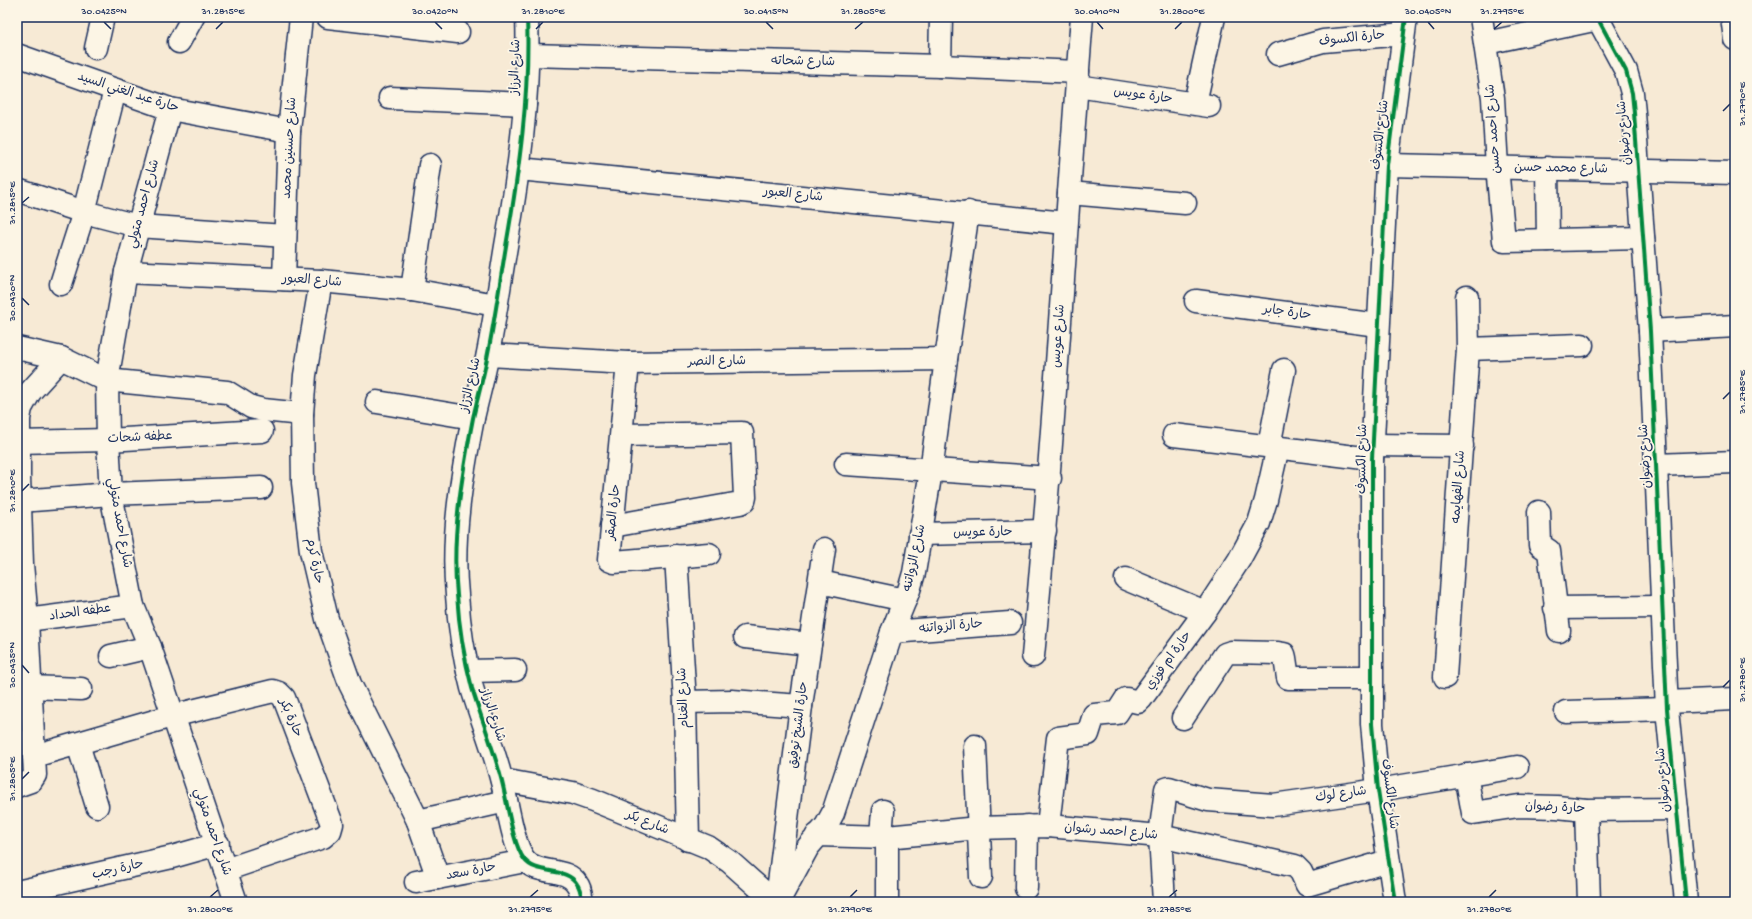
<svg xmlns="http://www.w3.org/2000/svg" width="1752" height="919" viewBox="0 0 1752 919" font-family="'Gochi Hand','Playpen Sans Arabic',sans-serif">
<rect width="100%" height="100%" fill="#f7ead5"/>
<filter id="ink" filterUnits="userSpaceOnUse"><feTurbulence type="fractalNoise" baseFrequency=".025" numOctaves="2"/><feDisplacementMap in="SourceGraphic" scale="8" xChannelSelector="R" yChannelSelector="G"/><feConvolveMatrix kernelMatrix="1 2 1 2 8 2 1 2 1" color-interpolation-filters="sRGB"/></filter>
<g filter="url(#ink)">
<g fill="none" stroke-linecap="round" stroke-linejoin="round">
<g stroke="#1b2f5e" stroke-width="25">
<g id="minor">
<polyline points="328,17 458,32"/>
<path d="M527,17C530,94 519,171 506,246C500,282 495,318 488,353C484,375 478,396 473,418C462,475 451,537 457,595C459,627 464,658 472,688C481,718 493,747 501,778C507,799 512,843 524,859C536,876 567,866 577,884C581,889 581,896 582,902"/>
<polyline points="1481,17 1493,98 1497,167 1504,241 1643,238"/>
<polyline points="1597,17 1626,71 1632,93 1634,113 1650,331 1667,709 1686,902"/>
<polyline points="1732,17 1735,39"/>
<polyline points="179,42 193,17"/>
<polyline points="1486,43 1598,19"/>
<polyline points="96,48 103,17"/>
<polyline points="1278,54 1323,41 1403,34"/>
<polyline points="17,55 170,109 289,131"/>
<polyline points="529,55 940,66 1078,72"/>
<polyline points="940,66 941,17"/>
<polyline points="1077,86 1209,106"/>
<polyline points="390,98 525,104"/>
<polyline points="1195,103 1214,17"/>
<polyline points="170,109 126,272 107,380 108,440 111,494 133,606 150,647 236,902"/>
<polyline points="1387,165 1735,173"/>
<polyline points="1547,168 1548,240"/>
<polyline points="519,169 1066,223"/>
<polyline points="17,190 84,212 138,226 285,236"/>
<polyline points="1069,193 1185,203"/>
<polyline points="126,272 321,281 412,290 496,305"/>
<polyline points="284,279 289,131 301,17"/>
<polyline points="321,281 305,375 302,414 303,483 311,551 327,619 350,684 418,821 438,878"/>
<polyline points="61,284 84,212 115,90"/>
<polyline points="412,290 430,165"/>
<polyline points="1196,301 1378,325"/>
<polyline points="1650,331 1735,326"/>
<polyline points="17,348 61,358 106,380 227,392 251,407 263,410 302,414"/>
<polyline points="1468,349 1582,345"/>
<polyline points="488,355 628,363 946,359"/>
<polyline points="628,363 609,560 614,562 709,554"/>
<polyline points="377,402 473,418"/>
<polyline points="1174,435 1372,459"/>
<polyline points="18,442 108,440 262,431"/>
<polyline points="1373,445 1462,446"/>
<polyline points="1269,446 1284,370"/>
<polyline points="846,464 1050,478"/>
<polyline points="1656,465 1735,462"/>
<polyline points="20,501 111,494 261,488"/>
<polyline points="1539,512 1540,545 1549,551 1559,631"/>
<polyline points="612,526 740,503 744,501 745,497 742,433 622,435"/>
<polyline points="920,534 1045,531"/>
<polyline points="676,556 685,702 688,840"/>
<polyline points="1126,579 1205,612"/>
<polyline points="820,582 905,600"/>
<polyline points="1555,608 1662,607"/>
<polyline points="27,620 133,606"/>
<polyline points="892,632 1010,623"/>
<polyline points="745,637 810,644"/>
<polyline points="111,656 150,647"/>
<path d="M1033,656C1054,443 1065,230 1082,17"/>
<polyline points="468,671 515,670"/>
<polyline points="1445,677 1468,349 1467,297"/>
<polyline points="30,687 81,689"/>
<polyline points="685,702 732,701 801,706"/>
<polyline points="1667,702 1735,699"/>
<polyline points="1566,712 1667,709"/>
<polyline points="1183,718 1225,654 1231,652 1278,653 1284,654 1285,658 1288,678 1371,678"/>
<polyline points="78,744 97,806"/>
<polyline points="975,746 981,877"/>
<polyline points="34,756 172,716 273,691 279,693 284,698 332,824 330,831 323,837 225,870"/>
<polyline points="1466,775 1473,813 1519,806 1557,807 1586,810 1677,809"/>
<polyline points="502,780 573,793 593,800 708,847 730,862 775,902"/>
<polyline points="17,786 31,781 35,775 27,620 22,564 19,477 19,419 21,408 30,392 61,358"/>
<polyline points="1586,810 1589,902"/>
<polyline points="418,821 506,801"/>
<polyline points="1048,826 1058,738 1088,734 1094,715 1117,713 1126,699 1138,702 1141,699 1205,612 1239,560 1259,523 1266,500 1278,447"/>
<polyline points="817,835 887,837 978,828 1048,826 1160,836 1295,866 1301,872 1307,885 1388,861"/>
<polyline points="881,836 883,811"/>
<polyline points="416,882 525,861"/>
<polyline points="1026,888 1027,826"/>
<polyline points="778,891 801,706 824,549"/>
<polyline points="17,892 172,857 218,844"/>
<polyline points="778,902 808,847 826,826 833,813 892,632 909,590 914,573 931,471 946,359 968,212"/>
<polyline points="887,902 887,837"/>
<polyline points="1164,902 1160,836 1166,789 1169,788 1208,800 1273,805 1378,790 1517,767"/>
<polyline points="1395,902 1378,790 1372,724 1372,459 1387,165 1406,17"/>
</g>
</g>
<use href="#minor" stroke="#fcf5e5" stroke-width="22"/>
<g stroke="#fcf5e5" stroke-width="6">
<g id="cycleway">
<path d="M527,17C530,94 519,171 506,246C500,282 495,318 488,353C484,375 478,396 473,418C462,475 451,537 457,595C459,627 464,658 472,688C481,718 493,747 501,778C507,799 512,843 524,859C536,876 567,866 577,884C581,889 581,896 582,902"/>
<polyline points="1597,17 1626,71 1632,93 1634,113 1650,331 1667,709 1686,902"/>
<polyline points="1395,902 1378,790 1372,724 1372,459 1387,165 1406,17"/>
</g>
</g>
<use href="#cycleway" stroke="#00873e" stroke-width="4"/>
</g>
</g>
<path fill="none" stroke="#1b2f5e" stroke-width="1.5" d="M104,22L111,29M435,22L442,29M766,22L773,29M1097,22L1103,29M1428,22L1434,29M216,29L223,22M536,29L543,22M855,29L863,22M1175,29L1182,22M1494,29L1502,22M1723,111L1730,104M22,203L29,197M22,298L29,305M1723,399L1730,392M22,491L29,484M22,665L29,673M1723,687L1730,680M22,779L29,772M210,897L218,890M530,897L538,890M850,897L857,890M1169,897L1177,890M1489,897L1496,890"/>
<g text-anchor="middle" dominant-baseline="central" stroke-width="3.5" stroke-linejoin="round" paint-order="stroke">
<g font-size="13" fill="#1b2f5e" stroke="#fcf5e5">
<text transform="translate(1352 39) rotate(-6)">حارة الكسوف</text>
<text transform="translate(803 62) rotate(1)">شارع شحاته</text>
<text transform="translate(516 67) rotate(-88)">شارع الرزاز</text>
<text transform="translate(128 93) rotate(18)">حارة عبد الغني السيد</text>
<text transform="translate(1143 96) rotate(8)">حارة عويس</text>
<text transform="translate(1494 129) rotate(-94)">شارع احمد حسن</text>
<text transform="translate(1625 133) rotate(-95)">شارع رضوان</text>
<text transform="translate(1381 135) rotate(-83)">شارع الكسوف</text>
<text transform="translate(290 148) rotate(-87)">شارع حسنين محمد</text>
<text transform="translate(1561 169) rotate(1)">شارع محمد حسن</text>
<text transform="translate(793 195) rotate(6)">شارع العبور</text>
<text transform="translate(144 204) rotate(-75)">شارع احمد متولي</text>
<text transform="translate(312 281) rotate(4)">شارع العبور</text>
<text transform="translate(1287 313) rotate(8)">حارة جابر</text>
<text transform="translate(1059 336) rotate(-86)">شارع عويس</text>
<text transform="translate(717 362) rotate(-1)">شارع النصر</text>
<text transform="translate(471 385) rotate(-77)">شارع الرزاز</text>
<text transform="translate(140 438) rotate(-3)">عطفه شحات</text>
<text transform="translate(1646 456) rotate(-93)">شارع رضوان</text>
<text transform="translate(1363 459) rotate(-89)">شارع الكسوف</text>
<text transform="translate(1459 487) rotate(-86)">شارع الفهايمه</text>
<text transform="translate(614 512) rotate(-84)">حارة الصقر</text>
<text transform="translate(119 523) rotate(80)">شارع احمد متولي</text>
<text transform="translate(983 533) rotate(-1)">حارة عويس</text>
<text transform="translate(915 558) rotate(-78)">شارع الزواتنه</text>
<text transform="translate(314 561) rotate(79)">حارة كرم</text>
<text transform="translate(80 613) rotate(-8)">عطفه الحداد</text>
<text transform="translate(951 627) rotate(-5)">حارة الزواتنه</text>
<text transform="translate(1169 661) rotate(-54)">حارة ام فوزي</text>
<text transform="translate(684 698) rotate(-93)">شارع الغنام</text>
<text transform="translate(492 715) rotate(72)">شارع الرزاز</text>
<text transform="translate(290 718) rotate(67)">حارة بكر</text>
<text transform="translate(799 725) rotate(-83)">حارة الشيخ توفيق</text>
<text transform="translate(1664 780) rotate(-95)">شارع رضوان</text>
<text transform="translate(1389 794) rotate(83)">شارع الكسوف</text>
<text transform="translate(1341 795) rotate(-8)">شارع لوك</text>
<text transform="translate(1555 808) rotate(3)">حارة رضوان</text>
<text transform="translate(647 823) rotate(22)">شارع بكر</text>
<text transform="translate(212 832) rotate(71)">شارع احمد متولي</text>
<text transform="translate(1111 832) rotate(5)">شارع احمد رشوان</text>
<text transform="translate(118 870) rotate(-13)">حارة رجب</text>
<text transform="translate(471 872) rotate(-11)">حارة سعد</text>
</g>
</g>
<rect width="1752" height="919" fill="none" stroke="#fcf5e5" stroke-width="44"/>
<rect x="22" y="22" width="1708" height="875" fill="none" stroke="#1b2f5e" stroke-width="1.5"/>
<g font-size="10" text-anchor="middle" fill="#1b2f5e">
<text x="104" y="14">30.0425°N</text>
<text x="223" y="14">31.2815°E</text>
<text x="435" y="14">30.0420°N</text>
<text x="543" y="14">31.2810°E</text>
<text x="766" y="14">30.0415°N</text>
<text x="863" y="14">31.2805°E</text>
<text x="1097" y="14">30.0410°N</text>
<text x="1182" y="14">31.2800°E</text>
<text x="1428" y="14">30.0405°N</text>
<text x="1502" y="14">31.2795°E</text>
<text transform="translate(1741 104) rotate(-90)" y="4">31.2790°E</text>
<text transform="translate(11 203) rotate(-90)" y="4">31.2815°E</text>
<text transform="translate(11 298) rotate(-90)" y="4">30.0430°N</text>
<text transform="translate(1741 392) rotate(-90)" y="4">31.2785°E</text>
<text transform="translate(11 491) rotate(-90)" y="4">31.2810°E</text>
<text transform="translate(11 665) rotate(-90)" y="4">30.0435°N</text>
<text transform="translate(1741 680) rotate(-90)" y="4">31.2780°E</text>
<text transform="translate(11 779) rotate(-90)" y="4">31.2805°E</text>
<text x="210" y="912">31.2800°E</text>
<text x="530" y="912">31.2795°E</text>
<text x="850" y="912">31.2790°E</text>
<text x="1169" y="912">31.2785°E</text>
<text x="1489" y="912">31.2780°E</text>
</g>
</svg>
